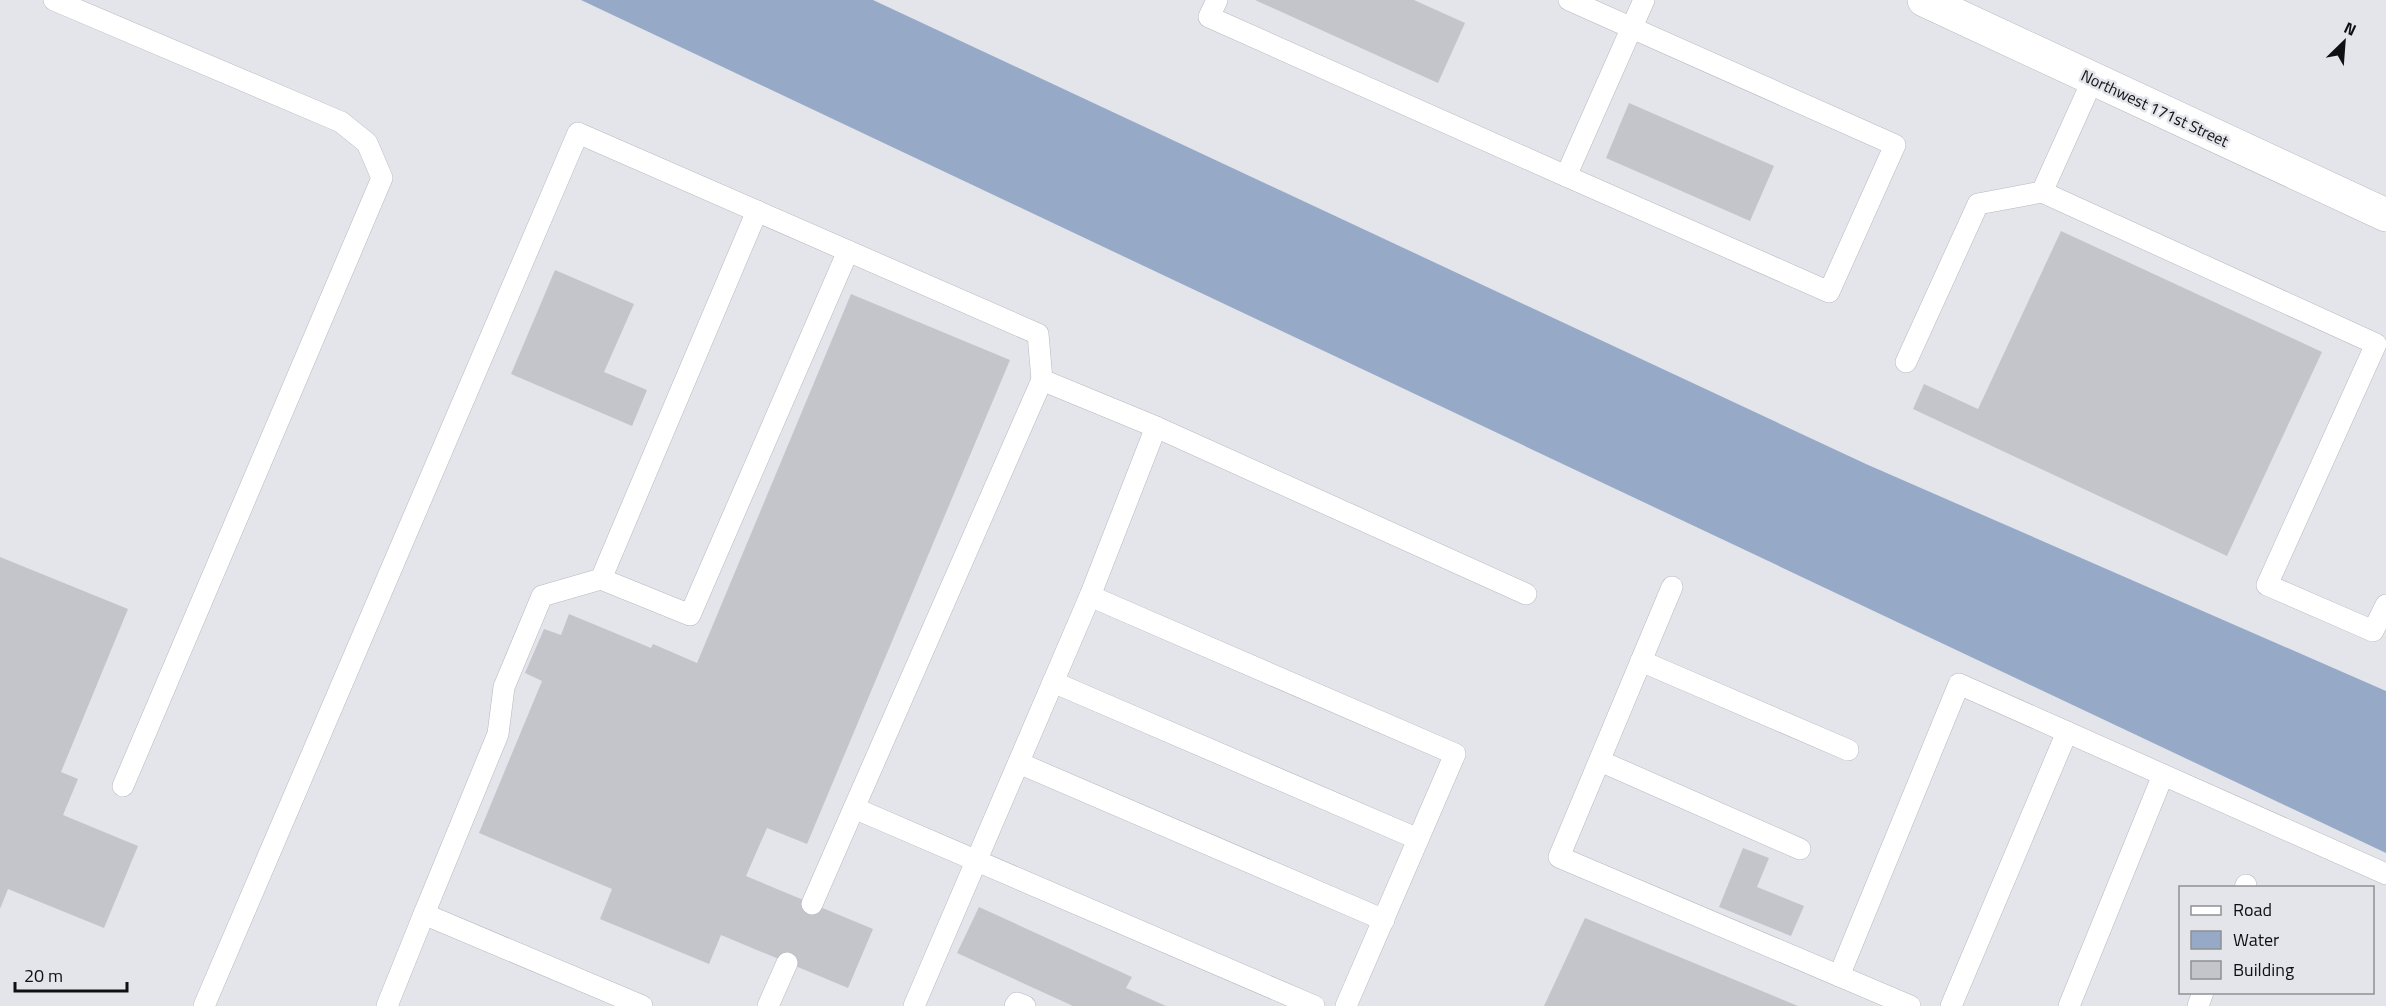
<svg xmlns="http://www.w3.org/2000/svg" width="2386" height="1006" viewBox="0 0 2386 1006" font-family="'Titillium Web',sans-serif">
<rect width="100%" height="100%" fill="#e3e5eb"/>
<polygon fill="#96aac8" points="581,0 873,0 1866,464 2386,691 2386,853"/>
<g fill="#c3c5cb">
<polygon points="1255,0 1414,0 1465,23 1438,83"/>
<polygon points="1629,103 1774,166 1750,221 1606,158"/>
<polygon points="2061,231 2322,352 2227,556 1913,409 1924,384 1978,409"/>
<polygon points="555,270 634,304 604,372 647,390 632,426 511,374"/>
<polygon points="851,294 1010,360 807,844 767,828 746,876 873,929 848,988 721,935 709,964 600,919 612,889 479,833 542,681 525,673 544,629 561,635 569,614 651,648 653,644 697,663"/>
<polygon points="0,557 128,609 61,772 78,779 63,815 138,846 104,928 8,889 0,909"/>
<polygon points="1743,848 1769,858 1757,887 1804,906 1791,936 1719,907"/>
<polygon points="979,907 1132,977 1126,988 1166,1006 1073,1006 957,953"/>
<polygon points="1585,918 1798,1006 1544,1006"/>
</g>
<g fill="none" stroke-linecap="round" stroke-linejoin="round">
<g stroke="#b6b9be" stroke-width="22">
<g id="service">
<polyline points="54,0 341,122 367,143 382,178 123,786"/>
<polyline points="1217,0 1209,17 1566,176"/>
<polyline points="1569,0 1895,145 1829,292 1566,176 1644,0"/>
<polyline points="2093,79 2042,192 2376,344 2267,585 2373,631 2386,605"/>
<polyline points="1906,362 1978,204 2042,192"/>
<polyline points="1156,427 1042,380 854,808 1314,1006"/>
<polyline points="601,579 690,615 848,251"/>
<polyline points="1672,587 1559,857 1910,1006"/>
<polyline points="1090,596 1455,754 1346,1006"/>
<polyline points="1641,661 1848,750"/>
<polyline points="1053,682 1418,839"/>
<polyline points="1600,761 1800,849"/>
<polyline points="1019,763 1384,920"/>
<polyline points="2245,888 2246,885"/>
<polyline points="812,904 854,808"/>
<polyline points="424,914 498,734 504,687 542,596 601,579 757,211"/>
<polyline points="1839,976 1959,684 2386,874"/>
<polyline points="204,1006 578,133 1038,334 1042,380"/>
<polyline points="387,1006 424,914 642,1006"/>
<polyline points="768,1006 787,963"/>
<polyline points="914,1006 1090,596 1156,427 1526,594"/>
<polyline points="1015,1006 1017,1003 1025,1006"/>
<polyline points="1951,1006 2067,732"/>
<polyline points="2069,1006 2163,775"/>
<polyline points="2198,1006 2203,992"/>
</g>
</g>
<g stroke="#b6b9be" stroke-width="34">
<polyline id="tertiary" points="1924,0 2386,215"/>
</g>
<use href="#service" stroke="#fff" stroke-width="21"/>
<use href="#tertiary" stroke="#fff" stroke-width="33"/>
</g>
<g text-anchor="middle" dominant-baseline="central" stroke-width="5" stroke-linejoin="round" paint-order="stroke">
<g font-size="16" fill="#0f1012" stroke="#e3e5eb">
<text transform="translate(2155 108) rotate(25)">Northwest 171st Street</text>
</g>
</g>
<rect x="2179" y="886" width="195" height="108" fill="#e3e5eb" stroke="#8e9094" stroke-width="1.5"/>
<rect x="2191" y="906" width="30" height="9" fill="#ffffff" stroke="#8e9094" stroke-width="1.5"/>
<text x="2233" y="916" font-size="18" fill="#0f1012">Road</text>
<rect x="2191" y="931" width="30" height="18" fill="#96aac8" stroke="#8e9094" stroke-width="1.5"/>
<text x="2233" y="946" font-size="18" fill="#0f1012">Water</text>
<rect x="2191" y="961" width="30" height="18" fill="#c3c5cb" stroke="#8e9094" stroke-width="1.5"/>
<text x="2233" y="976" font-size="18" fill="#0f1012">Building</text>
<g transform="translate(2344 42) rotate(25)" stroke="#e3e5eb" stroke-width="4.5" paint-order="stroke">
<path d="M0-4.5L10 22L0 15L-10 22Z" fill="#0f1012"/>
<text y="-9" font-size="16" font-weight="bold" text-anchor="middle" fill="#0f1012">N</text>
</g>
<path d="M15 982v9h112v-9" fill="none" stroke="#0f1012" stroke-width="3"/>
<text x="24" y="982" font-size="18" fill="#0f1012" stroke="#e3e5eb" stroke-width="4.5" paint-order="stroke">20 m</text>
</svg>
